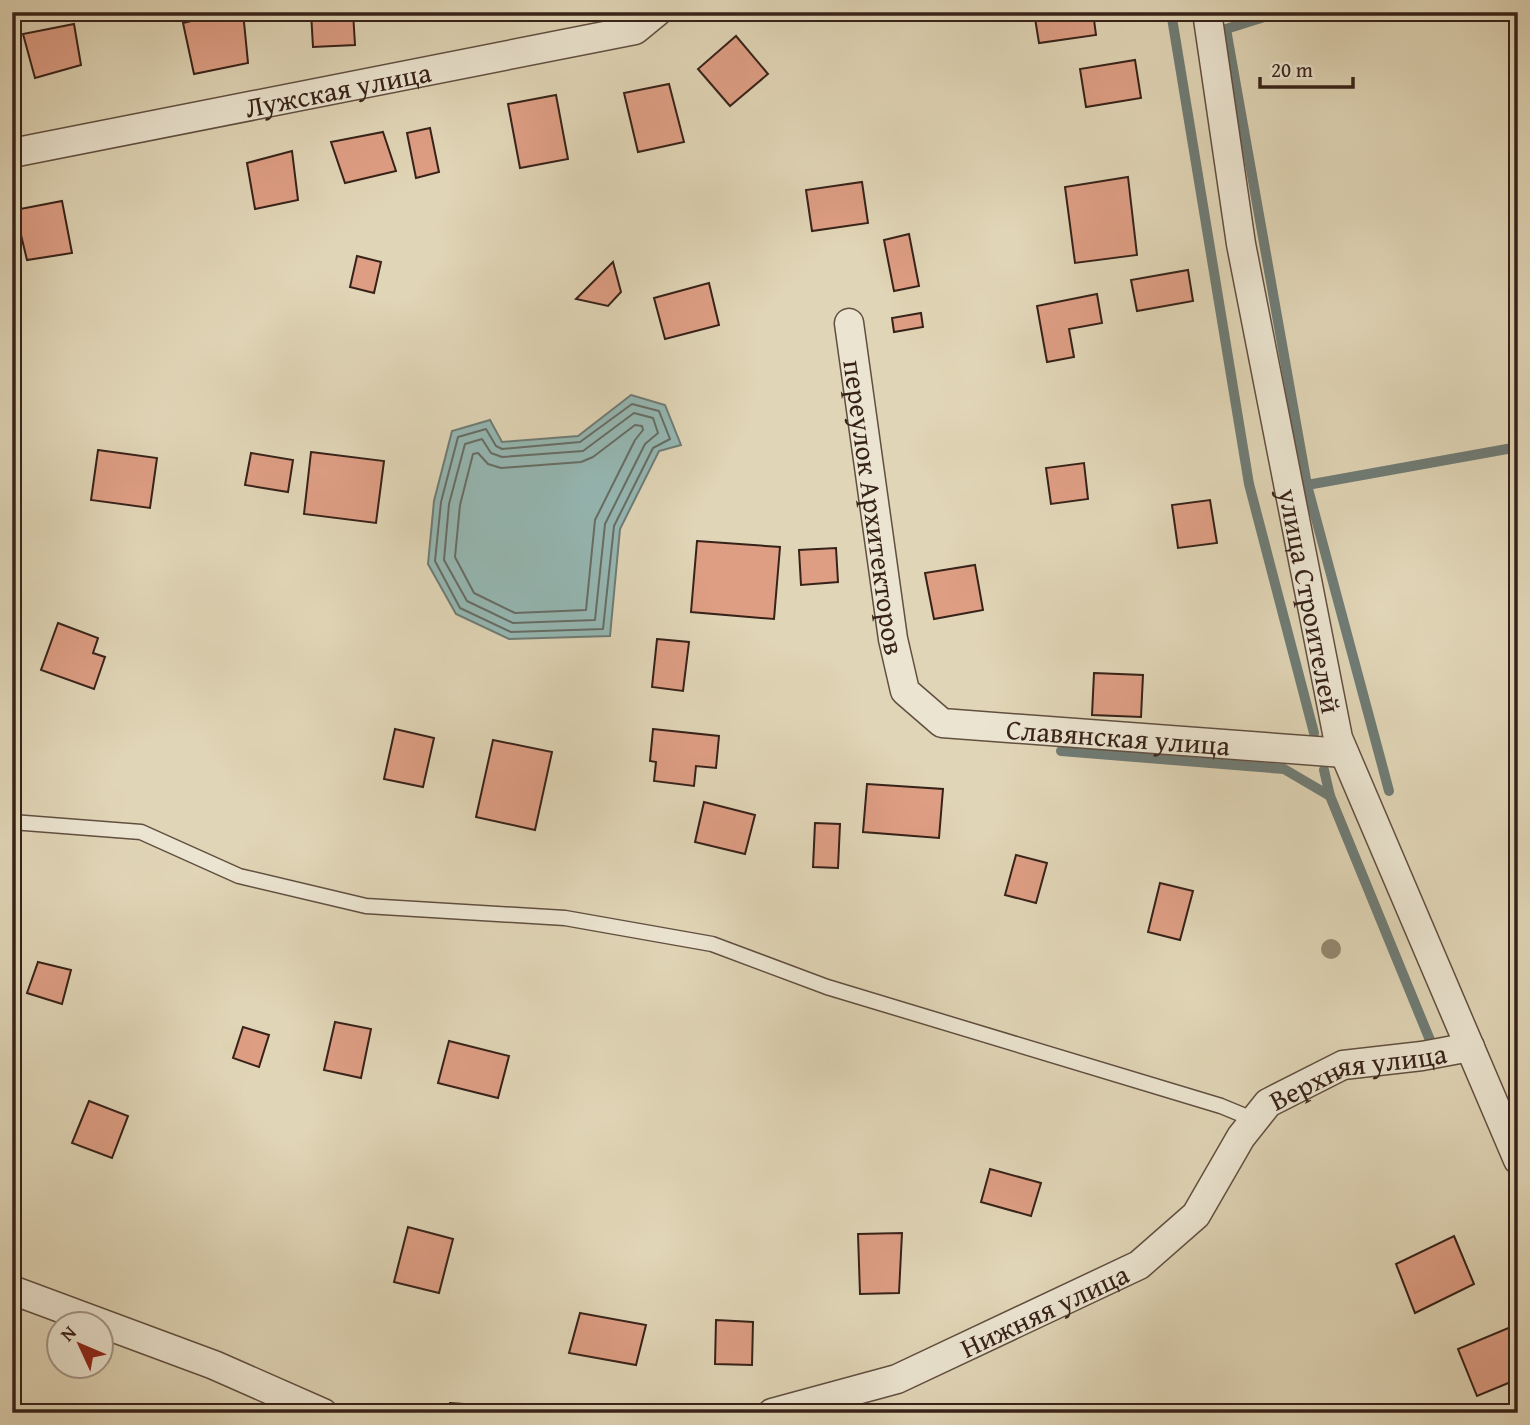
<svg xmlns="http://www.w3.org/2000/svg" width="1530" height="1425" viewBox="0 0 1530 1425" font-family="'Gentium Book Plus',serif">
<rect width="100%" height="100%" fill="#e0d5b6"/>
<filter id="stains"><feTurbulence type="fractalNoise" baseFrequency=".00286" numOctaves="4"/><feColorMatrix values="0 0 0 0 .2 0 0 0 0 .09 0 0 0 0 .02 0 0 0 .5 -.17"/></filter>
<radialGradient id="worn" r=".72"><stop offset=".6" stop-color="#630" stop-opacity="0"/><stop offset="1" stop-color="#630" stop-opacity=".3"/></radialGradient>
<polygon fill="#95b8b4" stroke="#6f7c76" stroke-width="2" points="631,395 665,405 681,445 659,451 620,529 610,636 509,639 456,614 428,564 434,501 452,431 490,420 502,442 578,436"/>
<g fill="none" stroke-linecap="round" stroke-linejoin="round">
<g stroke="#666d66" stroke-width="2">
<polygon points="632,404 659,411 670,439 653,448 614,526 603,629 511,632 460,608 435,561 441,502 458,437 486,429 496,446 502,449 580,442"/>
<polygon points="634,413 653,418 658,433 645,444 605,524 595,620 513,623 467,601 444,560 449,504 465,444 482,439 491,453 502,457 583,451"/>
<polygon points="635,425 642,426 643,430 635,440 595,520 586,610 515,613 474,593 455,557 460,505 473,454 478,453 488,464 501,468 581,462 593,457"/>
</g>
<g stroke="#6f7c76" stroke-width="10">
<polyline points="1171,12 1249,484 1314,733"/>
<polyline points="1280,12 1226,29 1307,485 1389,791"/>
<polyline points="1307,485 1518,447"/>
<polyline points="1061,751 1284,769 1330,796"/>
<polyline points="1324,770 1330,796 1432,1045"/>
</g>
</g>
<g fill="#de9e84" stroke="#372219" stroke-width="2">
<polygon points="228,12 243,12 248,63 194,74 183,23"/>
<polygon points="311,12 353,12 355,45 313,47"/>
<polygon points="1034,12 1093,12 1096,35 1039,43"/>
<polygon points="74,24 81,65 35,78 23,34"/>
<polygon points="736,36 768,74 730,106 698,69"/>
<polygon points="1135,60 1141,98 1086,107 1080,69"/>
<polygon points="669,84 684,142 638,152 624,93"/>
<polygon points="556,95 568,159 520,168 508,104"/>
<polygon points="430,128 439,172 416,178 407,133"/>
<polygon points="383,132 396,171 345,183 331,142"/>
<polygon points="292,151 298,200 255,209 247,163"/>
<polygon points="1128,177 1137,255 1075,263 1065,187"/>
<polygon points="862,182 868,223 812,231 806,190"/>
<polygon points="62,201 72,253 27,260 15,210"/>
<polygon points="909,234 919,286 894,291 884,240"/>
<polygon points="357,256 381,262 374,293 350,287"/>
<polygon points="613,262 621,292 608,306 576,299"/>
<polygon points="1188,270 1193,301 1137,311 1131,280"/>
<polygon points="709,283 719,325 665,339 654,298"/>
<polygon points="1097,294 1102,323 1069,329 1074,357 1047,362 1037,306"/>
<polygon points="921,313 923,327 894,332 892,318"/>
<polygon points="98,450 157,458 150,508 91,500"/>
<polygon points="311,452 384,461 376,523 304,514"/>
<polygon points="251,453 293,460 288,492 245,485"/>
<polygon points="1084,463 1088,499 1051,504 1046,468"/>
<polygon points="1210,500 1217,543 1178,548 1172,505"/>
<polygon points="697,541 780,547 774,619 691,612"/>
<polygon points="836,548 838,582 801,585 799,550"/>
<polygon points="975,565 983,610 934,619 925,573"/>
<polygon points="58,623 98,638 93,653 105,657 94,689 41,670"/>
<polygon points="657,639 689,642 683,691 652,687"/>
<polygon points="1094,673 1143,675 1141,717 1092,715"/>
<polygon points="395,729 434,738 423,787 384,779"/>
<polygon points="653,729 719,736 716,768 696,766 694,786 654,781 656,762 650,761"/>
<polygon points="493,740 552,752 535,830 476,817"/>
<polygon points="867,784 943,789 939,838 863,832"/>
<polygon points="704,802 755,815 745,854 695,842"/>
<polygon points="815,823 840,824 838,868 813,867"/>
<polygon points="1016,855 1047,863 1036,903 1005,895"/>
<polygon points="1160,883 1193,891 1180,940 1148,932"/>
<polygon points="38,962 71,970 62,1004 27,993"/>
<polygon points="335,1022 371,1029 361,1078 324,1070"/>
<polygon points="243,1027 269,1035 259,1067 233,1058"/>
<polygon points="449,1041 509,1056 498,1098 438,1083"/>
<polygon points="89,1101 128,1116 112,1158 72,1143"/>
<polygon points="990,1169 1041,1183 1031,1216 981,1202"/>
<polygon points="408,1227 453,1239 439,1293 394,1282"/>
<polygon points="902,1233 899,1293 860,1294 858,1234"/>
<polygon points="1454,1236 1474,1284 1415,1313 1396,1264"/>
<polygon points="580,1313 646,1325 636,1365 569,1353"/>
<polygon points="716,1320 753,1322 752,1365 715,1364"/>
<polygon points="1518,1324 1518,1379 1477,1396 1458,1349"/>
<polygon points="450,1403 505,1407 504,1413 449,1413"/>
</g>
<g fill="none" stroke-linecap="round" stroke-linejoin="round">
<g stroke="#614f40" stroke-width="17">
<polyline id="lane" points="12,822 141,832 239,876 366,906 565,918 712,944 827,987 1221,1106 1255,1120"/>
</g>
<g stroke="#614f40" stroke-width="31">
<g id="street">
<path id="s1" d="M1207,12L1241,244L1338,738L1518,1160"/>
<path id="s2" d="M12,153L635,30L657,12"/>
<path id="s3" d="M849,323L893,639L905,691L942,723L1344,753"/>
<polyline points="12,1290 214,1365 323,1413"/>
<path id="s4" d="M772,1413L897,1379L1139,1265L1196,1215L1241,1137L1268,1103L1343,1065L1422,1056L1470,1047"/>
</g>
</g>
<use href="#lane" stroke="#ebe4d0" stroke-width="14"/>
<use href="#street" stroke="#ebe4d0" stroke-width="28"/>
</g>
<circle fill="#948870" cx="1331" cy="949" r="10"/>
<g text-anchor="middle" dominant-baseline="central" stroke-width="6" stroke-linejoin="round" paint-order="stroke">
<g font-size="28" fill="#372219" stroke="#ebe4d0">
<text stroke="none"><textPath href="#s2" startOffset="332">Лужская улица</textPath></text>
<text stroke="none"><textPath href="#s3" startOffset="186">переулок Архитекторов</textPath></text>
<text stroke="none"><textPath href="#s1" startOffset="598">улица Строителей</textPath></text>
<text stroke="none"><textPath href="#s3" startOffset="598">Славянская улица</textPath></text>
<text stroke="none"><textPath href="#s4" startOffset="702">Верхняя улица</textPath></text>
<text stroke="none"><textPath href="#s4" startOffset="292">Нижняя улица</textPath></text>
</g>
</g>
<rect width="1530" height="1425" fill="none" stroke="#e0d5b6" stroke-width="42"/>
<rect x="14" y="14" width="1502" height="1397" fill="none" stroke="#372219" stroke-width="3.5"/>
<rect x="21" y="21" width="1488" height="1383" fill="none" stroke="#372219" stroke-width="2"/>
<g transform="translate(80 1345) rotate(314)"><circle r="33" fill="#ebe4d0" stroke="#a39687" stroke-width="2"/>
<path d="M0-5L12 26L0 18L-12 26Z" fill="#8f2418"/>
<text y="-10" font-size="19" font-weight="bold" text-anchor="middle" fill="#372219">N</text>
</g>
<path d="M1260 77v10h93v-10" fill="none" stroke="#372219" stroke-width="3.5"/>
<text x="1271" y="77" font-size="21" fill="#372219" stroke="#ebe4d0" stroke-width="5" paint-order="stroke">20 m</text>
<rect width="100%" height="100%" filter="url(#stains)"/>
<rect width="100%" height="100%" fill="url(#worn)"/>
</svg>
